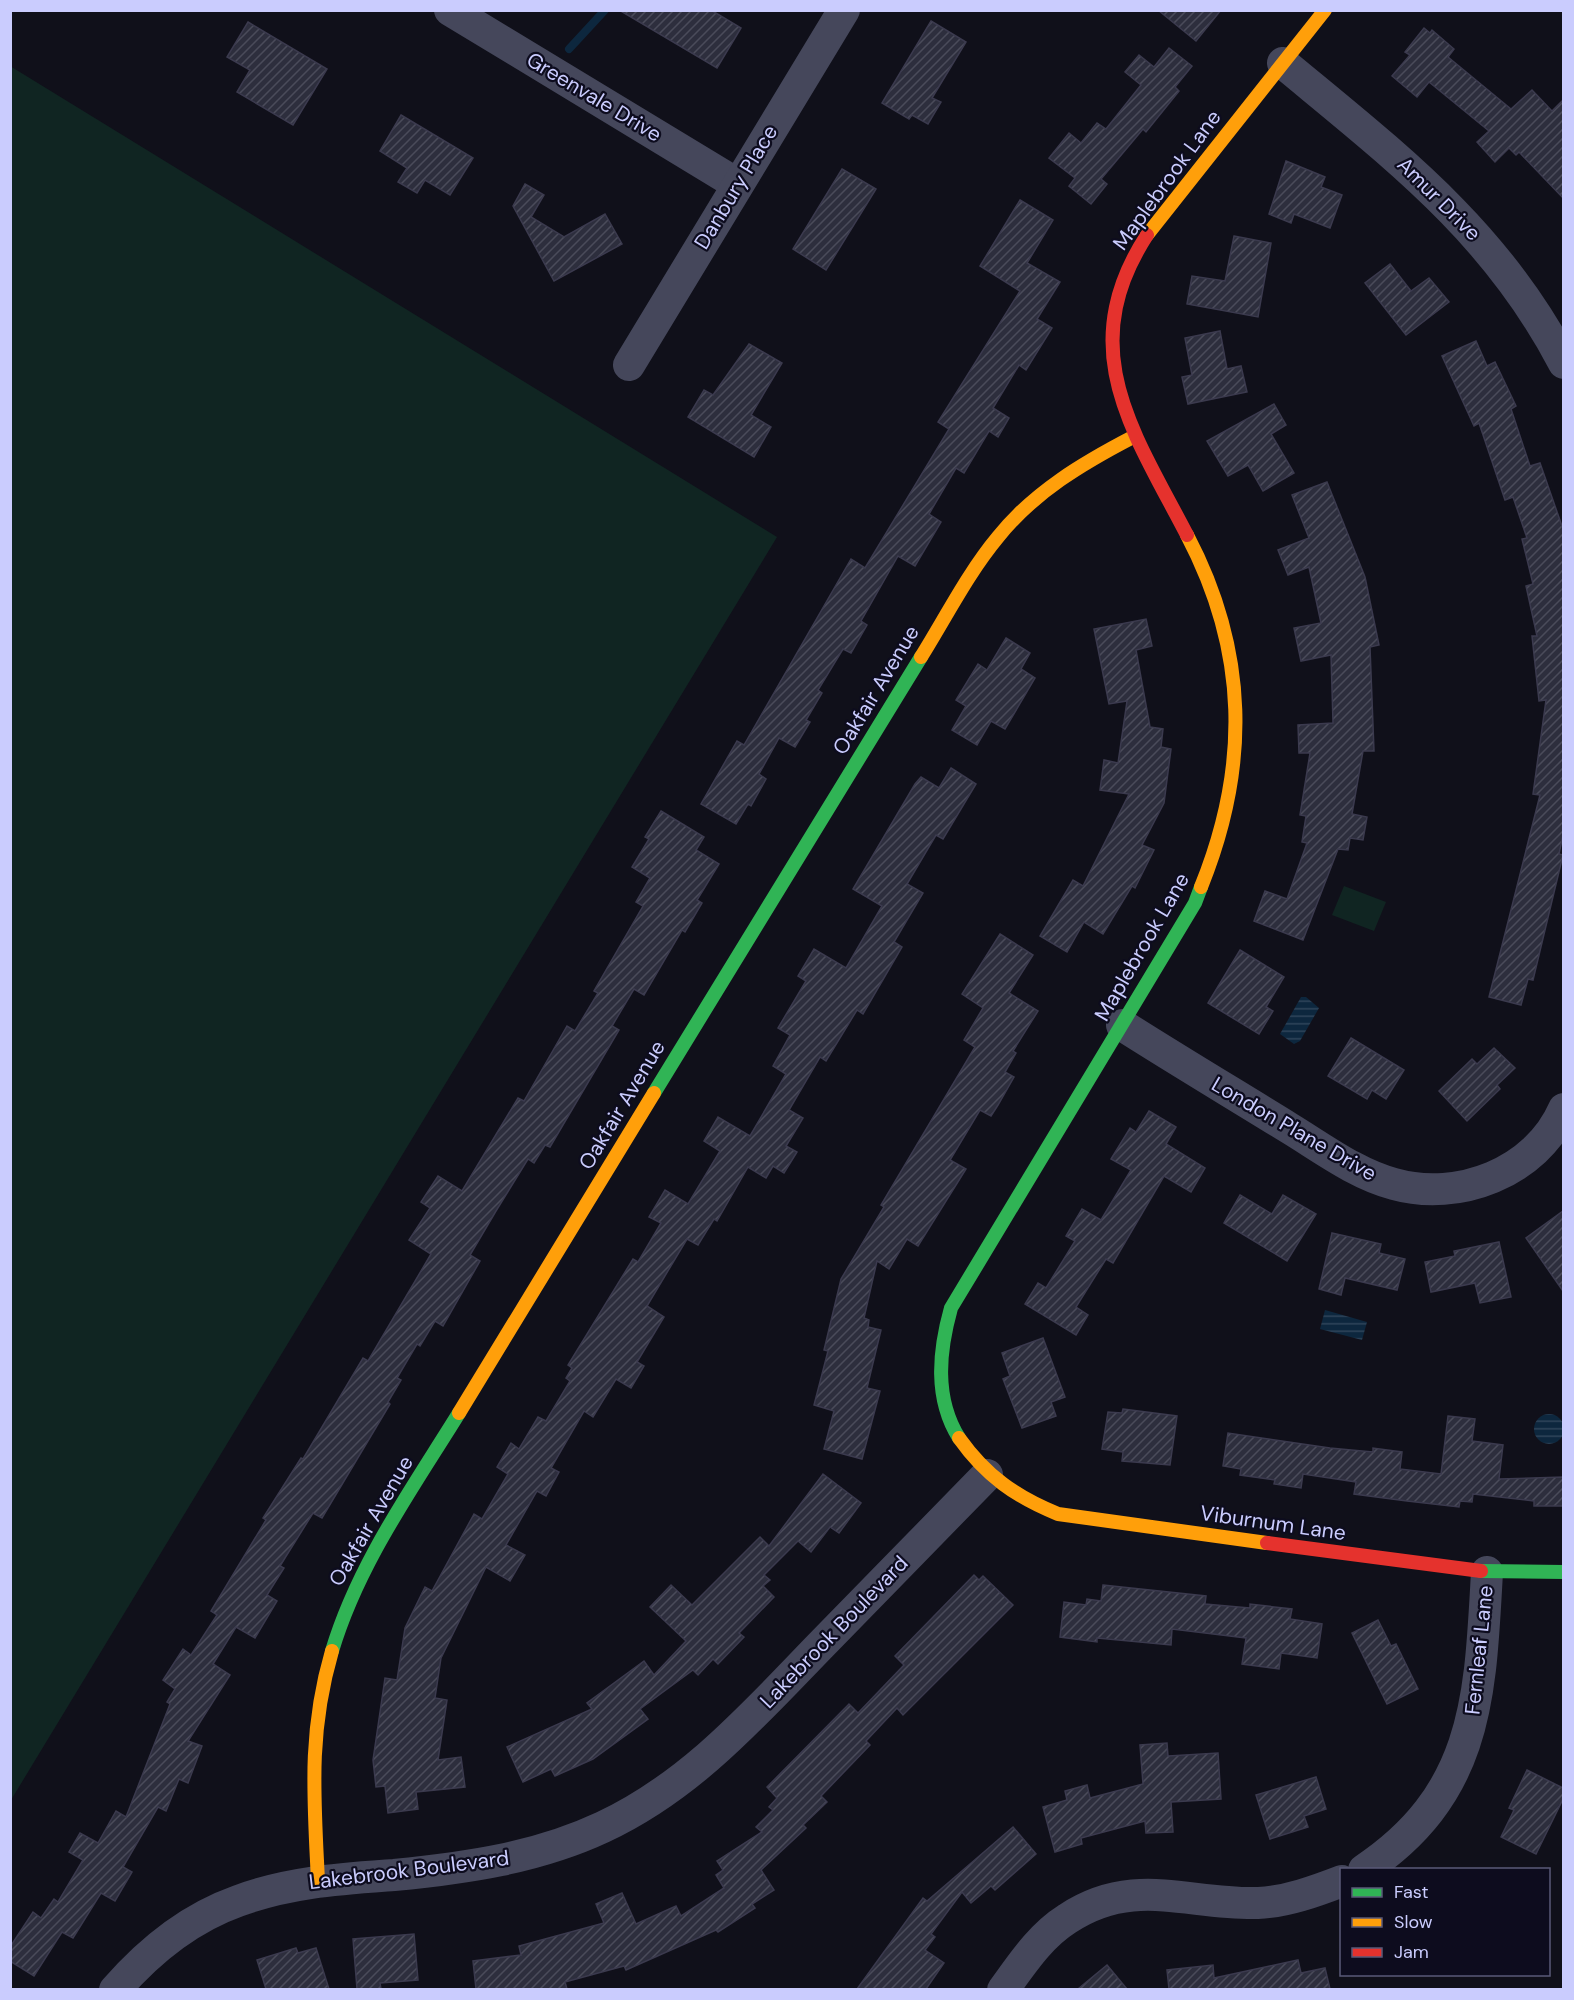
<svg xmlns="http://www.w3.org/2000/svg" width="1574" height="2000" viewBox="0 0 1574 2000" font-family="'DM Sans',sans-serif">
<defs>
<pattern id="water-rules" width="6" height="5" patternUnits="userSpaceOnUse" patternTransform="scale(1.5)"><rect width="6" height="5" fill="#0d273e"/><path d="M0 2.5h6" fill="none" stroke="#2f455b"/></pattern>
<pattern id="building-hatch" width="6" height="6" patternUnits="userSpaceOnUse" patternTransform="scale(1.5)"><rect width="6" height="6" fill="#2d2e3d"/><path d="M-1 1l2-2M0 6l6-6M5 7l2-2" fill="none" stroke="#4a4b5a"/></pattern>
</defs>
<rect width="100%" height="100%" fill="#10101a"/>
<g fill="#102522">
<polygon points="10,66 777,537 11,1800 10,1800"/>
<polygon points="1344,886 1386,902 1374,931 1332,915"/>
</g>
<g fill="url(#water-rules)">
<polygon points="1301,997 1306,997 1319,1008 1300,1041 1294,1044 1280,1034"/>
<polygon points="1325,1310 1367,1322 1362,1340 1320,1329"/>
<circle cx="1549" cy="1429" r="15"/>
</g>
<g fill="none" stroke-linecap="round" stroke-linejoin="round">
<polyline stroke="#0d273e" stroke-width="8" points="569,49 605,10"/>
</g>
<g fill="url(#building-hatch)" stroke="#3b3a4e" stroke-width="1.5">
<polygon points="619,10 711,10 741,28 717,68"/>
<polygon points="1158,10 1221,10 1196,41"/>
<polygon points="931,21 966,42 932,98 941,102 928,124 912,115 909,119 882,103"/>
<polygon points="248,22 327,69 293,125 237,92 250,70 227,57"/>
<polygon points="1424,28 1430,33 1432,30 1454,49 1448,57 1511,109 1532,90 1552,111 1563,100 1563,198 1519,152 1516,155 1509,148 1495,162 1477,142 1489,131 1429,82 1417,97 1392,76 1410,55 1405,52"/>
<polygon points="1169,48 1192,66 1175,87 1179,91 1146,132 1143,129 1101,179 1107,184 1091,204 1069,186 1075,178 1049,158 1069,133 1081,143 1097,123 1106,129 1141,85 1125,72 1139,55 1154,67"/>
<polygon points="401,115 473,158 450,195 425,180 417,193 398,182 407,168 380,151"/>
<polygon points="1286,161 1325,177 1321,187 1342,195 1330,228 1294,214 1291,223 1269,214"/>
<polygon points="842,169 876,189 826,270 793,249"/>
<polygon points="525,184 544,195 531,217 564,237 605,214 622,244 554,281 513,206"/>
<polygon points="1020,200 1053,220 1027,263 1060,282 1037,319 1052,328 1026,370 1019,365 993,408 1009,418 998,437 989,431 964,473 956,468 929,514 941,522 915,566 898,556 861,621 867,625 851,653 843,649 818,690 822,693 806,720 810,722 795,747 779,738 759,774 766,779 751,806 748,804 736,824 701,804 737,741 744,745 851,559 865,568 949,429 938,422 1020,291 980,266"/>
<polygon points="1234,236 1271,243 1258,317 1187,304 1192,276 1225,281"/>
<polygon points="1390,264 1411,291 1429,278 1449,302 1406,335 1365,283"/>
<polygon points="1220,331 1227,369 1241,366 1247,392 1188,404 1182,377 1192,375 1185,338"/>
<polygon points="1476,341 1487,366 1495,362 1516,406 1511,409 1530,466 1540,463 1563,529 1563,835 1559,854 1563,855 1533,980 1528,979 1521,1005 1489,997 1540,795 1533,794 1546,700 1539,701 1532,636 1537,636 1526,586 1533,584 1522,539 1527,538 1513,497 1505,500 1479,423 1474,426 1442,356"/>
<polygon points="749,344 782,363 751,415 771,427 754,457 688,417 704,390 713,395"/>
<polygon points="1274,404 1286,425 1271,434 1294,473 1263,491 1248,465 1228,476 1207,441"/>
<polygon points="1327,482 1365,577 1379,645 1370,647 1374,751 1363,751 1352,814 1367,817 1363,840 1350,838 1348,850 1338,849 1303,940 1254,921 1265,891 1287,899 1307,843 1302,842 1306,816 1300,815 1310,753 1299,753 1298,725 1333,723 1331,655 1301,661 1294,628 1321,623 1309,567 1288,575 1278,550 1309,538 1292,495"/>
<polygon points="1146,619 1152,646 1136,650 1150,727 1163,729 1161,747 1171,749 1164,803 1142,845 1154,850 1135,888 1132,886 1103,934 1084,922 1067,952 1040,936 1073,880 1083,886 1129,794 1100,790 1104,760 1118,763 1127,701 1109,704 1094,629"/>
<polygon points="1006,638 1030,653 1021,669 1035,678 1005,729 991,721 977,745 952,730 966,706 956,700 978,664 987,670"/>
<polygon points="951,768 976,784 943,839 936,835 907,884 923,893 894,942 902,947 863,1014 857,1010 826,1061 820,1057 789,1110 803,1118 786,1146 797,1152 784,1173 773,1166 766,1178 748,1167 717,1221 714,1219 698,1245 687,1239 647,1306 664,1317 637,1362 644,1366 631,1388 616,1379 593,1417 584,1411 551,1468 559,1472 546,1496 537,1491 506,1545 525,1555 510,1581 486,1567 441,1658 435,1698 447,1700 438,1760 461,1757 465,1787 416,1792 418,1809 388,1813 385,1786 376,1787 373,1760 385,1678 397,1680 405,1628 425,1587 432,1591 474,1514 482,1519 508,1474 497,1467 511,1443 519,1449 538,1417 546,1421 570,1381 566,1378 572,1368 568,1365 633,1259 638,1262 661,1223 649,1217 665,1190 688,1204 720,1151 704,1141 718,1117 750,1136 786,1074 773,1066 790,1035 778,1028 806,981 798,976 814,949 846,968 882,906 853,889 915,784 921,777 939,788"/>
<polygon points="661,811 704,837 696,850 719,864 697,900 702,903 685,932 682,930 644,995 634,989 612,1026 619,1030 550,1147 545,1145 534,1163 528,1159 496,1211 470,1255 480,1261 443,1326 435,1321 420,1346 417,1344 397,1378 401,1380 388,1402 390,1404 322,1518 313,1513 280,1566 284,1568 267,1595 277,1601 255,1638 236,1627 213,1664 230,1675 188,1741 202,1746 188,1783 179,1779 166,1811 158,1807 123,1867 132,1872 115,1901 101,1893 73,1938 62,1932 34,1976 10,1961 10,1947 33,1912 41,1918 54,1899 58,1902 83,1860 69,1852 80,1833 98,1843 116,1811 126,1817 170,1704 167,1702 175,1689 163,1680 183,1649 191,1655 217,1615 211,1611 266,1520 263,1518 301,1458 303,1459 363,1358 368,1361 431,1254 409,1240 430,1208 421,1202 438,1176 462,1191 518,1098 524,1101 567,1026 575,1031 598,993 594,991 643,906 636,902 650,878 632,867 649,839 645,837"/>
<polygon points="1000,934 1033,955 1009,993 1038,1011 1013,1051 1016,1053 1005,1072 1014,1077 998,1105 991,1116 980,1110 950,1160 966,1169 918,1246 907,1239 889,1269 877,1261 864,1318 869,1320 868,1327 881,1330 867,1388 880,1391 862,1459 824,1449 834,1411 814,1405 828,1351 824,1350 841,1279 884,1207 881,1205 975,1047 964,1040 983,1008 962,994"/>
<polygon points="1240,950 1284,977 1266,1007 1273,1011 1259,1034 1208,1003"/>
<polygon points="1351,1038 1404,1070 1386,1099 1372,1090 1367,1099 1328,1076"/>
<polygon points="1494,1048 1515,1068 1497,1085 1500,1089 1467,1121 1439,1091 1472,1059 1477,1064"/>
<polygon points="1149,1111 1176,1127 1166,1144 1205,1168 1191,1192 1164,1176 1113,1263 1106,1259 1076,1307 1088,1315 1076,1335 1025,1304 1038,1283 1046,1288 1075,1241 1066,1236 1082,1209 1101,1220 1131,1170 1111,1159 1130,1128 1136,1132"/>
<polygon points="1240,1195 1272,1214 1283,1195 1316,1214 1287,1261 1224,1223"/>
<polygon points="1563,1211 1563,1291 1526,1238"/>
<polygon points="1332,1233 1381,1244 1379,1253 1405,1259 1397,1290 1345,1278 1341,1295 1319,1289"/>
<polygon points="1499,1242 1511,1297 1480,1303 1475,1283 1431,1292 1425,1262 1455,1256 1454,1251"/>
<polygon points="1043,1338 1065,1397 1051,1402 1056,1416 1022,1428 1003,1379 1010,1376 1002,1353"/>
<polygon points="1123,1409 1177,1416 1170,1465 1122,1461 1123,1452 1102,1449 1108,1412 1122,1413"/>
<polygon points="1448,1416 1475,1419 1472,1441 1503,1445 1499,1479 1563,1477 1563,1506 1534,1506 1534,1501 1473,1494 1472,1502 1460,1501 1459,1507 1407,1501 1354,1494 1356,1482 1303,1474 1301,1488 1274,1484 1275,1480 1240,1475 1241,1469 1223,1466 1228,1433 1330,1448 1373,1452 1373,1448 1402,1452 1400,1469 1441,1474"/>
<polygon points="823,1474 861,1503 839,1533 830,1527 811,1552 798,1541 764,1575 770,1580 763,1586 774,1597 739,1633 744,1637 718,1664 713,1659 698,1675 693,1670 640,1709 648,1719 593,1759 555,1776 551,1769 523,1782 507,1747 592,1709 587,1703 644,1661 654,1675 686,1641 650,1607 671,1585 692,1605 760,1537 769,1546"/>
<polygon points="974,1575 979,1580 983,1576 1013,1605 903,1715 897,1708 866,1741 870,1745 821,1796 827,1802 803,1825 806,1828 761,1870 774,1890 752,1904 755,1908 718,1932 716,1930 626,1970 624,1966 565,1982 567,1989 476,1989 473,1961 521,1955 519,1946 604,1923 596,1904 622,1893 636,1924 676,1906 681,1916 724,1888 716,1875 723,1870 717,1861 762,1832 756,1827 773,1810 769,1807 777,1798 767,1787 849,1704 858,1713 904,1665 895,1656"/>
<polygon points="1103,1585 1206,1596 1205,1604 1250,1608 1250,1604 1292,1609 1290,1619 1322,1624 1317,1658 1281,1653 1279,1669 1242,1664 1246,1638 1172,1629 1171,1645 1097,1638 1097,1642 1060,1637 1064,1602 1086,1605 1087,1599 1101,1601"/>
<polygon points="1378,1620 1391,1646 1396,1644 1418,1689 1387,1704 1352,1633"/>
<polygon points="1167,1743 1168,1756 1218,1753 1221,1799 1171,1802 1173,1832 1146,1833 1145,1821 1081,1838 1082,1844 1055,1852 1043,1807 1067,1800 1065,1791 1087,1785 1090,1798 1143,1784 1140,1745"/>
<polygon points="1527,1770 1563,1788 1563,1799 1536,1854 1501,1837 1514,1810 1509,1808"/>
<polygon points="1316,1777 1326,1809 1304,1816 1308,1827 1270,1839 1256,1795"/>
<polygon points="1013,1827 1036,1854 995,1890 991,1886 971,1903 962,1892 931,1934 935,1937 925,1950 944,1963 926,1989 857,1989 923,1898 927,1901"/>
<polygon points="414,1934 418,1980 380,1983 381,1989 357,1989 353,1939"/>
<polygon points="296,1948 298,1953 316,1948 329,1989 266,1989 257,1960"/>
<polygon points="1298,1960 1301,1973 1325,1968 1330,1989 1169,1989 1167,1970 1213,1965 1214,1978"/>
<polygon points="1107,1965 1127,1989 1078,1989"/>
</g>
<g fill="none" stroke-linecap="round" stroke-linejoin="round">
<g stroke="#45475b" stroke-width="32">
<polyline points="450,10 737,184"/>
<path d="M1283,63C1395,156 1495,231 1564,363"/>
<polyline points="629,365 844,10"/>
<path d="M1122,1025C1177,1060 1234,1094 1289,1128C1322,1148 1356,1174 1394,1184C1458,1202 1536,1173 1564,1109"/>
<path d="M1364,1870C1479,1793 1480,1696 1487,1572"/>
<path d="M115,1990C148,1952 190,1918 238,1901C289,1882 340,1879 394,1875C466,1868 537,1858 603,1827C691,1786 754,1714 821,1645C876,1588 932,1532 987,1475"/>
<path d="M1003,1990C1022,1964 1040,1936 1067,1919C1133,1875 1188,1905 1258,1903C1286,1902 1316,1891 1342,1881"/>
</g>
<g stroke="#30b455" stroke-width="14">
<polyline points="654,1093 921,657"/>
<path d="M959,1438C934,1398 939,1351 951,1308L1195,903L1201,887"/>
<polyline points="1481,1571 1564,1572"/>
<path d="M332,1651C358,1564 412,1489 459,1413"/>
</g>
<g stroke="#ff9f0a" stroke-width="14">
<polyline points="1147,235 1325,10"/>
<path d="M1187,535C1248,651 1250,766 1201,887"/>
<path d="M921,657C946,617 968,573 998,537C1034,492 1083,463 1133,437"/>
<polyline points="459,1413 654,1093"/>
<path d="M959,1438C986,1476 1016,1497 1058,1514L1267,1543"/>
<path d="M318,1881C314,1798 308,1733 332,1651"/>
</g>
<g stroke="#e5322d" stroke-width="14">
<path d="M1147,235C1073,349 1133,431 1187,535"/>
<polyline points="1267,1543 1481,1571"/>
</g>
</g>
<g text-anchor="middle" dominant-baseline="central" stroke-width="4.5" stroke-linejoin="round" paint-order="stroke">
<g font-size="21" fill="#caccfe" stroke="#0d0c1e">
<text transform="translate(594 97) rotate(31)">Greenvale Drive</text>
<text transform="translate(1167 180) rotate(-54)">Maplebrook Lane</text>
<text transform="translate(736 187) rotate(-59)">Danbury Place</text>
<text transform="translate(1439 199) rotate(45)">Amur Drive</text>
<text transform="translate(876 690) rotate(-59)">Oakfair Avenue</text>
<text transform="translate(1142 947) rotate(-60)">Maplebrook Lane</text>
<text transform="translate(622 1105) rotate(-59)">Oakfair Avenue</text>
<text transform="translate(1294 1129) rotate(30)">London Plane Drive</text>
<text transform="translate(371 1521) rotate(-60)">Oakfair Avenue</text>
<text transform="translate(1273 1523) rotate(8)">Viburnum Lane</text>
<text transform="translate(834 1632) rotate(-46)">Lakebrook Boulevard</text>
<text transform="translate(1479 1650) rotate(-84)">Fernleaf Lane</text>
<text transform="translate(409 1870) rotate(-7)">Lakebrook Boulevard</text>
</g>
</g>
<rect width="1574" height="2000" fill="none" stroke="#caccfe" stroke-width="24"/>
<rect x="1340" y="1868" width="210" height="108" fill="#0d0c1e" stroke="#595978" stroke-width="1.5"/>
<rect x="1352" y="1888" width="30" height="9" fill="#30b455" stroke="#595978" stroke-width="1.5"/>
<text x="1394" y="1898" font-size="18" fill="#caccfe">Fast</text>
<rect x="1352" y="1918" width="30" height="9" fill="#ff9f0a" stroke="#595978" stroke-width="1.5"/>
<text x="1394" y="1928" font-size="18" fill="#caccfe">Slow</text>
<rect x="1352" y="1948" width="30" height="9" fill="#e5322d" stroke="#595978" stroke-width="1.5"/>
<text x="1394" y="1958" font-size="18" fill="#caccfe">Jam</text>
</svg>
